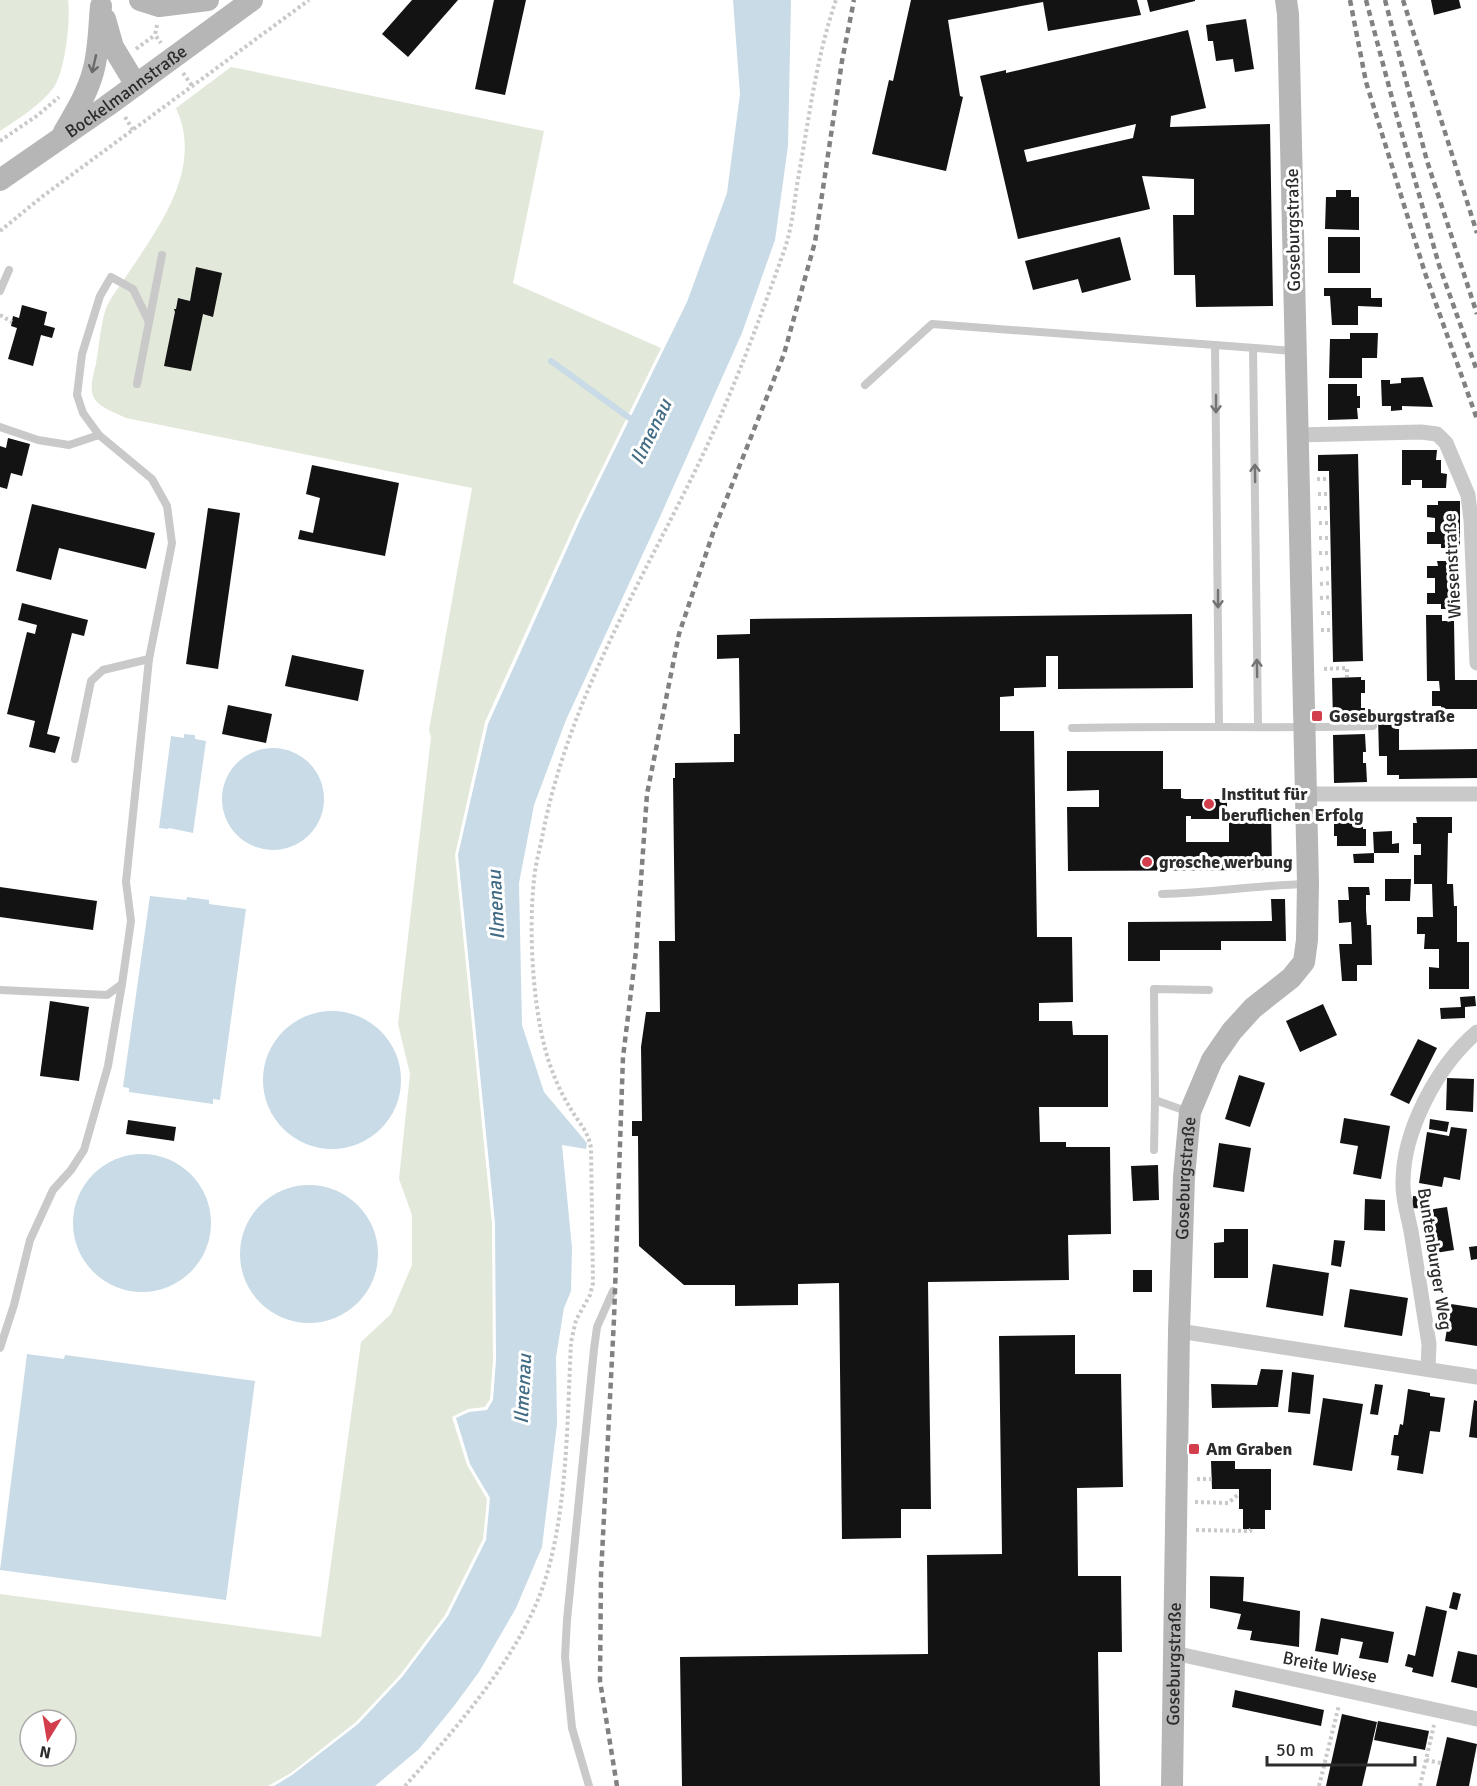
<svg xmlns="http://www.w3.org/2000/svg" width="1477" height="1786" viewBox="0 0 1477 1786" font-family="Signika,sans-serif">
<rect width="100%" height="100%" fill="#fff"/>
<g fill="#e2e8da" fill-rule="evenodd">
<path d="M0,0H68C71,19 65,71 54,87C40,106 19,118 0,131Z"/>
<path d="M231,67L544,131L513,283L661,348L577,519L485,722L455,855L492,1224L493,1360L490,1399L485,1407L468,1409L452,1417L467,1465L487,1499L483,1539L445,1615L400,1675L356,1722L291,1773L268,1786H0V1594L321,1637L361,1342L391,1314L412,1265V1215L399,1179L410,1074L398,1024L431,737L429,730L472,488L126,418C118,414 104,409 98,403C87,392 93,377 96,364C99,348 101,320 107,306C112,295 121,285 127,275C159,227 204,168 176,108ZM30,1720H66V1756H30Z"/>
</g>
<g fill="#c8dbe6">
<polygon points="733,0 791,0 788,146 775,240 742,333 659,519 566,720 534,805 519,883 522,1025 544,1092 587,1143 586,1149 562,1145 572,1248 571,1291 564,1308 556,1357 557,1424 542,1547 516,1608 479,1672 454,1706 419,1749 375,1786 274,1786 292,1775 358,1724 402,1677 448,1616 486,1540 490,1498 470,1464 456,1418 469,1412 487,1410 493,1400 496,1360 495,1223 458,855 488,724 580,520 687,302 727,193 740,94"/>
<polygon points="184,734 195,735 195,739 206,741 193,833 169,828 168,829 159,828 171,736 184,738"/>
<circle cx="273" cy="799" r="51"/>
<polygon points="150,896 186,900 187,897 209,900 209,904 246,909 220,1100 213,1099 213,1104 129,1092 129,1088 123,1087"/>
<circle cx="332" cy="1080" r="69"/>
<circle cx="142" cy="1223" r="69"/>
<circle cx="309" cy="1254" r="69"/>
<polygon points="27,1354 64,1359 65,1355 255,1381 226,1600 0,1570"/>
</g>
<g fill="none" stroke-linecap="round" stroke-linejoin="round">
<polyline stroke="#c8dbe6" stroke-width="6" points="551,361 635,422"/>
</g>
<g fill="#131313" fill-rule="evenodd">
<polygon points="412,0 458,0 408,57 382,34"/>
<polygon points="494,0 526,0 505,95 475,89"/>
<polygon points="911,0 1137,0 1141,15 1048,31 1043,2 948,20 960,96 963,97 946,171 872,154 889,80 893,81"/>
<polygon points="1147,0 1195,0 1195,1 1150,12"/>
<polygon points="1431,0 1459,0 1461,8 1434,15"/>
<polygon points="1246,19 1254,69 1235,72 1233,59 1216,61 1213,41 1208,41 1206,25"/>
<path d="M1188,30L1206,108L1171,116L1170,127L1270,124L1273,306L1196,307L1195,275H1174L1173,215H1194V179L1142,176L1150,209L1018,239L980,76L1006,70V73ZM1136,124L1133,138L1027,162L1024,150Z"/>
<polygon points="1336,190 1351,190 1351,197 1359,197 1359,230 1325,229 1326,197 1336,197"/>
<polygon points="1120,237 1131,280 1082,293 1078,279 1033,290 1025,261"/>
<rect x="1328" y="237" width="32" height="36"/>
<polygon points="196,267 222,273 213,317 203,314 191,371 164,366 175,312 174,309 176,309 178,298 190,301"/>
<polygon points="1324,288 1371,288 1371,298 1382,298 1382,307 1358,306 1358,325 1332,325 1330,296 1324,296"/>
<polygon points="22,305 47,312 44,325 55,328 52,338 41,335 33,366 8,359 17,328 11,326 13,316 19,318"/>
<polygon points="1350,333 1378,333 1377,358 1362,358 1362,378 1329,378 1330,339 1350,339"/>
<polygon points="1423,377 1433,407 1402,406 1402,410 1391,411 1391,406 1382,406 1381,380 1390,380 1390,384 1401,383 1401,378"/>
<polygon points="1328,384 1357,384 1357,396 1360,396 1360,408 1357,408 1358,419 1328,420"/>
<polygon points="8,438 30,444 22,476 11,473 7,489 0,487 0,446 6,448"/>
<polygon points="1402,450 1437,450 1436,460 1441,460 1441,473 1447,474 1446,488 1422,488 1422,480 1411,480 1411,485 1402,485"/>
<polygon points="1358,454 1363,661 1333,662 1329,471 1318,471 1318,455"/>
<polygon points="312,465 399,483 385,556 298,539 300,530 313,533 320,498 306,494"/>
<polygon points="1438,501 1460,501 1460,548 1441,548 1441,544 1427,544 1427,532 1435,532 1435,518 1427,517 1427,505 1438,505"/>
<polygon points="32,504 155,533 146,569 59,548 51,580 16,571"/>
<polygon points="208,508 240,513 218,669 186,664"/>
<polygon points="1437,561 1460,561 1460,609 1441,609 1441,604 1427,604 1427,593 1435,593 1435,578 1427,578 1427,566 1438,566"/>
<polygon points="22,603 88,620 84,636 72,633 47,734 60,737 55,753 29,747 35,721 7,714 27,632 35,634 37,625 18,620"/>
<polygon points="1192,614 1193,688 1058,689 1058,656 1046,656 1046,687 1014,688 1014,696 1000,697 1000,731 1034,731 1037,937 1072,937 1073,1002 1039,1003 1039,1021 1072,1021 1073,1035 1108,1035 1108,1107 1039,1107 1040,1142 1066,1142 1066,1147 1110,1147 1111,1234 1068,1235 1069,1280 928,1282 931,1509 901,1509 901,1538 842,1539 839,1283 798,1284 798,1305 735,1306 735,1285 684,1285 639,1246 638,1136 632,1136 632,1121 642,1121 641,1047 646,1012 660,1012 659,941 675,941 673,778 675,778 675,763 734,762 734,734 740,734 739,658 717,659 717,635 750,634 750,619"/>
<polygon points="1426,615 1442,615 1442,621 1454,621 1455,680 1477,680 1477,709 1441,709 1441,706 1432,706 1432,691 1440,691 1439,681 1427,681"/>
<polygon points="292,655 364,670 358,701 285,686"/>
<polygon points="1361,677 1361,680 1365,680 1365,693 1361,693 1361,708 1365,708 1365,718 1361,719 1361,722 1333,722 1332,678"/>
<polygon points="228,705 272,714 266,743 222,734"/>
<polygon points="1399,716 1399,750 1477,749 1477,778 1399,779 1399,775 1387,775 1387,756 1379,756 1378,717"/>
<polygon points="1365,734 1366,752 1363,752 1363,763 1366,763 1367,782 1334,783 1333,735"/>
<polygon points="1067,751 1163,751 1163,789 1181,789 1181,798 1185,799 1227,799 1227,815 1220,815 1220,819 1191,819 1191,816 1186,816 1186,842 1229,842 1229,811 1271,811 1272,870 1068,871 1067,807 1099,807 1099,790 1067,791"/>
<polygon points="1416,817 1452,817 1452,833 1448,833 1447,884 1453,884 1454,906 1457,906 1457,942 1469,942 1469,989 1429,989 1429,967 1439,968 1439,949 1424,949 1425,934 1417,934 1417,917 1433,917 1432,884 1414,884 1414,855 1421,855 1421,844 1413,844 1413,823 1417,823"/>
<polygon points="1334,819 1363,819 1363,829 1366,829 1366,846 1337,846 1337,836 1334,836"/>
<polygon points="1392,831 1392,844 1399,843 1399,853 1374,853 1373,832"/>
<polygon points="1374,853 1374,863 1354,863 1353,854"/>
<polygon points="1385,879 1411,879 1410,901 1385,901"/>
<polygon points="0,887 97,901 93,930 0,917"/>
<polygon points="1348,887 1369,887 1370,895 1366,895 1366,910 1367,925 1371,925 1372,965 1357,965 1357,981 1342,981 1339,944 1352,944 1351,922 1339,923 1338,900 1349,900"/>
<polygon points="1271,899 1285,899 1286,941 1221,941 1221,950 1160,950 1160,961 1128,961 1128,922 1272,921"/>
<polygon points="1475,996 1476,1006 1465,1007 1465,1018 1441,1019 1440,1008 1461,1007 1460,997"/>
<polygon points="50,1001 89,1007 79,1081 40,1076"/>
<polygon points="1323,1004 1337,1035 1300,1052 1286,1021"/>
<polygon points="1418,1039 1437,1048 1409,1104 1390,1095"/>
<polygon points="1239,1075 1265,1083 1250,1127 1225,1119"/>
<polygon points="1447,1078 1474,1079 1473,1112 1446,1110"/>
<polygon points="1344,1118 1390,1126 1381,1179 1353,1174 1358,1146 1340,1143"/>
<polygon points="1430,1119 1449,1122 1447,1132 1429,1129"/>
<polygon points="128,1120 176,1127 174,1141 126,1134"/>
<polygon points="1451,1127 1467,1129 1460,1180 1444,1177 1442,1187 1419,1183 1427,1132 1449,1136"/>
<polygon points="1219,1143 1251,1148 1244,1192 1213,1187"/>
<polygon points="1158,1165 1159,1200 1133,1201 1131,1166"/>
<polygon points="1413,1196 1430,1197 1429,1209 1412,1208"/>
<polygon points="1365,1199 1385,1200 1385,1231 1364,1230"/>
<polygon points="1447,1207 1454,1250 1429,1254 1421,1211"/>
<polygon points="1224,1229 1248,1229 1248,1278 1214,1278 1214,1243 1224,1242"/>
<polygon points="1334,1240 1345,1241 1341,1267 1331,1265"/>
<polygon points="1477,1246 1477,1259 1471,1260 1469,1247"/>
<polygon points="1273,1264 1329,1273 1323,1316 1266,1307"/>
<rect x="1133" y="1270" width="19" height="22"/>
<polygon points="1350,1289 1408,1298 1402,1336 1344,1327"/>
<polygon points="1451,1304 1477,1308 1477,1346 1445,1341"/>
<polygon points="1075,1335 1075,1374 1121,1374 1123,1487 1077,1488 1078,1576 1121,1576 1122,1652 1098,1652 1100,1786 682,1786 680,1657 928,1654 927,1555 1002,1554 999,1336"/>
<polygon points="1261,1369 1283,1370 1278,1407 1212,1408 1211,1384 1257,1385"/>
<polygon points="1292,1372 1314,1375 1310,1414 1288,1412"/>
<polygon points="1375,1384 1383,1385 1378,1415 1370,1414"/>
<polygon points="1408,1389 1430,1393 1430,1396 1445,1398 1440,1432 1430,1431 1423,1474 1397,1470 1399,1456 1391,1455 1394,1435 1398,1435 1400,1424 1403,1425"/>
<polygon points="1323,1398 1363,1404 1352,1471 1313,1465"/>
<polygon points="1474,1400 1477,1401 1477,1438 1469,1437"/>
<polygon points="1211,1461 1235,1461 1235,1469 1271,1469 1271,1510 1265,1510 1265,1529 1243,1529 1243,1509 1239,1509 1239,1489 1212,1489"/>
<polygon points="1210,1576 1244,1577 1243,1601 1300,1611 1299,1647 1250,1640 1252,1631 1237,1629 1241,1614 1210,1608"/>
<polygon points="1453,1592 1461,1594 1457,1610 1449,1608"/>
<polygon points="1426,1606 1447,1611 1433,1677 1412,1672 1413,1668 1405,1666 1408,1654 1415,1656"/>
<polygon points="1321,1618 1394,1632 1388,1663 1359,1658 1363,1642 1341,1638 1338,1655 1315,1651"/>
<polygon points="1458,1651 1477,1655 1477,1688 1451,1682"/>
<polygon points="1235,1690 1324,1710 1321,1726 1232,1707"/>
<polygon points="1342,1714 1377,1722 1362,1786 1326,1786"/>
<polygon points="1378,1721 1429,1731 1425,1750 1374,1740"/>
<polygon points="1447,1737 1477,1744 1469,1786 1436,1786"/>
</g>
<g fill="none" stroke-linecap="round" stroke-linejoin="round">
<g stroke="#c9c9c9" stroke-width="4" stroke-dasharray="3 3" stroke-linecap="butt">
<polyline points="157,25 155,35 161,43"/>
<polyline points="136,49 155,35"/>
<polyline points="183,73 193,87"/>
<polyline points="125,117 133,130"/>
<polyline points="0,141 38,115 59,97"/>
<polyline points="0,231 43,196 309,0"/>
<polyline points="0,315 12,322"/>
<polyline points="1317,479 1329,479"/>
<polyline points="1318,494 1329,494"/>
<polyline points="1318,508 1329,508"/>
<polyline points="1319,523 1330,523"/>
<polyline points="1319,538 1330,538"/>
<polyline points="1319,553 1330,553"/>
<polyline points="1320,569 1331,568"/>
<polyline points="1320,584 1331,583"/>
<polyline points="1320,598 1332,597"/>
<polyline points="1321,613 1332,613"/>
<polyline points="1321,630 1332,630"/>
<polyline points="1324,669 1347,668 1347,677"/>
<polyline points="1197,1479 1212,1479"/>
<polyline points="1195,1502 1228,1503 1239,1494"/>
<polyline points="1196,1530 1250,1531 1251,1529"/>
<polyline points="1426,1760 1441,1763"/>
<path d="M405,1786C452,1733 509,1668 537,1602C568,1529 567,1421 571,1342L576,1320L590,1295L593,1283L591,1149C589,1131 577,1121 569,1106C563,1096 557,1084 553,1073C533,1024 528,933 534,880C535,866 539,852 542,838C567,704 638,588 697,467C731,397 758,324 784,251C792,229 794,203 798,179C809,119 816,58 836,0"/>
<polyline points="1319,1786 1339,1705"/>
<polyline points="1420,1786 1434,1725"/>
</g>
<g stroke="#c9c9c9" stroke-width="8">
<polyline points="0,291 9,270"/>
<polyline points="1215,345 1219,727"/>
<polyline points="1253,348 1258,727"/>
<polyline points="137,384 162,255"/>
<polyline points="865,385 932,324 1294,351"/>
<polyline points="0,427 38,440 69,445 99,435"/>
<path d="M1072,728C1172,725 1272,729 1373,726"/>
<polyline points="75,759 91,681 103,670 149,659"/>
<path d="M1162,894C1211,893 1258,885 1307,884"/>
<polyline points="0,990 107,995 122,984 131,921 126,882 145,698 149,659 172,543 167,506 152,479 99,435 83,413 77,395 82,354 100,296 111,277 133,289 149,322"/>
<polyline points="1189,1112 1155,1100 1154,989 1209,990"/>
<polyline points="1154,1150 1155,1100"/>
<polyline points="0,1348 14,1305 30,1240 53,1190 71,1170 84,1150 108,1066 122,984"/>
<polyline points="589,1786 572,1728 565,1657 567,1620 594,1349 597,1327 613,1291"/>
</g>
<g stroke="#c9c9c9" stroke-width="15">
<polyline points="1298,435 1421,432 1437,434 1446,443 1468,495 1471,520 1477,663"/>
<polyline points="1306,794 1477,794"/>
<polyline points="1179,1331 1477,1377"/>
<path d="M1428,1369L1429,1344C1423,1306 1417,1268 1411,1231C1408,1216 1403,1200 1403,1185C1402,1132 1437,1066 1477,1032"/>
<polyline points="1174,1653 1477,1719"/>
</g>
<g stroke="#b6b6b6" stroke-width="22">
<polyline points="140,0 159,6 208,0"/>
<polyline points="105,19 113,47 136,85"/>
<path d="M64,132C75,113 87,94 93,72C99,51 99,28 101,6"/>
<path id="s1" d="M0,180L107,106L252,0"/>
<path id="s2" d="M1172,1786L1179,1331L1184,1177L1190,1112L1212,1060L1232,1031L1253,1008L1291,978L1304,962L1307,940L1308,883L1288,14L1286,0"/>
</g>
<g stroke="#818181" stroke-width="4.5" stroke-dasharray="6 4.5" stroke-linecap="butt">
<polyline points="1350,0 1366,82 1425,273 1477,419"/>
<polyline points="1366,0 1396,113 1439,265 1477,371"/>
<polyline points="1385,0 1427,161 1477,314"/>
<polyline points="1403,0 1477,233"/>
<polyline points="617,1786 600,1681 601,1575 614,1319 623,1057 636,951 647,794 679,634 714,530 784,354 815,242 842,61 854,0"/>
</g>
</g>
<defs><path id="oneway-shaft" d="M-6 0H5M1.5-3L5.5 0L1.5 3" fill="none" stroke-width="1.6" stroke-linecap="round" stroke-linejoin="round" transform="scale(1.5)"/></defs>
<use stroke="#6a6a6a" href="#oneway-shaft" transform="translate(94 64) rotate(103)"/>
<g stroke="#737373">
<use href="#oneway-shaft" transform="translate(1216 404) rotate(90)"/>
<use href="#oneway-shaft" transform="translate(1255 473) rotate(-91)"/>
<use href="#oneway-shaft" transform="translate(1218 599) rotate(90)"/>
<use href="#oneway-shaft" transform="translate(1257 668) rotate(-91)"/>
</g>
<g fill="#d23e4b" stroke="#fff" stroke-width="2">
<rect x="1311" y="710" width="12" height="12" rx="3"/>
<circle cx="1209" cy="804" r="6"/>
<circle cx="1147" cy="862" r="6"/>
<rect x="1188" y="1443" width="12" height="12" rx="3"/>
</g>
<g text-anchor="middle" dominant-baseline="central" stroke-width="6" stroke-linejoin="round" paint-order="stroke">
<g font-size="18" fill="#2c2c2c" stroke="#fff">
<text stroke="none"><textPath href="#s1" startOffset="154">Bockelmannstraße</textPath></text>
<text transform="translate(1293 230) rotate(-91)">Goseburgstraße</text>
<text transform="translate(1452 566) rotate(-93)">Wiesenstraße</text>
<text stroke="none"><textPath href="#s2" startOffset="608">Goseburgstraße</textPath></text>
<text transform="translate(1435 1259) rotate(81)">Buntenburger Weg</text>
<text stroke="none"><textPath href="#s2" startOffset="122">Goseburgstraße</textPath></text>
<text transform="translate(1330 1667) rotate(12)">Breite Wiese</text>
</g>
<g font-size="18" font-weight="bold" fill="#2c2c2c" stroke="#fff" text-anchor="start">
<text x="1329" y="716">Goseburgstraße</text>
<text x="1221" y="794">Institut für<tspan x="1221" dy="21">beruflichen Erfolg</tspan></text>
<text x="1159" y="862">grosche werbung</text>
<text x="1206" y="1449">Am Graben</text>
</g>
<g font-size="20" font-style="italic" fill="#436c85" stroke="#fff">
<text transform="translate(651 432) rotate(-64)">Ilmenau</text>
<text transform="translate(496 905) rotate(-93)">Ilmenau</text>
<text transform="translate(523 1389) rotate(-87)">Ilmenau</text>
</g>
</g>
<g transform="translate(48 1738) rotate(191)"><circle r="28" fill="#ffffff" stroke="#ababab" stroke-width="1.5"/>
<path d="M0-4.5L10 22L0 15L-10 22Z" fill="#d23e4b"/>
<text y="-9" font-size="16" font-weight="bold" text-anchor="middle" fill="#2c2c2c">N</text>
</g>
<path d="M1267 1756v9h148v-9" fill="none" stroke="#2c2c2c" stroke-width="3"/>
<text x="1276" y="1756" font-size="18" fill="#2c2c2c" stroke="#ffffff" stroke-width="4.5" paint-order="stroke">50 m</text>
</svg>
